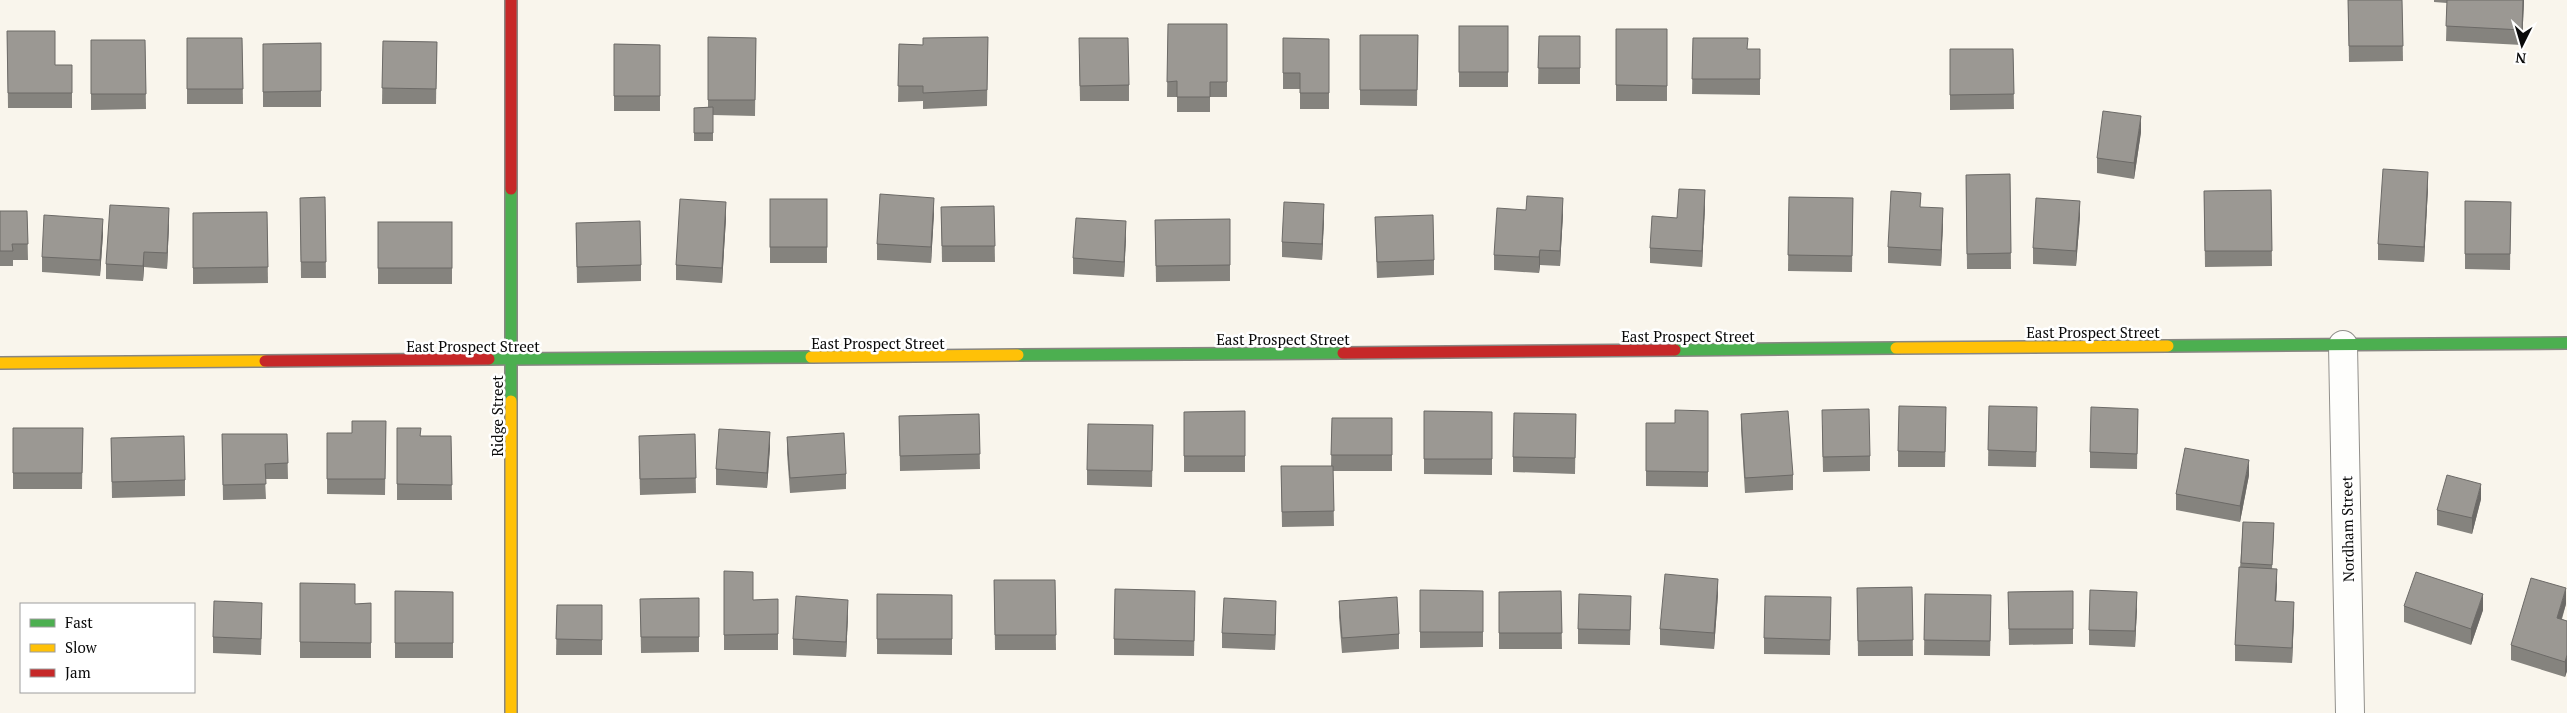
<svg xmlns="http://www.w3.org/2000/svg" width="2567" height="713" viewBox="0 0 2567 713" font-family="'PT Serif',serif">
<rect width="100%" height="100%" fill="#f9f5ec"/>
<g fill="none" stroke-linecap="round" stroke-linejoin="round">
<g stroke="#92908c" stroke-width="30">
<polyline id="street" points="2343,345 2350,713"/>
</g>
<g stroke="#888682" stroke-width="14">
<g id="fast">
<polyline points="511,189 511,401"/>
<polyline points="2168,346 2567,343"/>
<polyline points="1675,350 1896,348"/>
<polyline points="1018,355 1343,353"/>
<polyline points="489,359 811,357"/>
</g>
</g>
<g stroke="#888682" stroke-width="14">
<g id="slow">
<polyline points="1896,348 2168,346"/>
<polyline points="811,357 1018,355"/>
<polyline points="0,363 265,361"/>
<polyline points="511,401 511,713"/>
</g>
</g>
<g stroke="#888682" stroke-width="14">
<g id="jam">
<polyline points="511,0 511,189"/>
<polyline points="1343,353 1675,350"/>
<polyline points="265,361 489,359"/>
</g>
</g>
<use href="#street" stroke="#fefefc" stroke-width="28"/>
<use href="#fast" stroke="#4caf50" stroke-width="11"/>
<use href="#slow" stroke="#ffc107" stroke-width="11"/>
<use href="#jam" stroke="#c62828" stroke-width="11"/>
</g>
<g fill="#85837e">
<polygon points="2348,0 2402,0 2403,61 2349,62"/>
<polygon points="2434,0 2524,0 2522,45 2446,41 2447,3 2434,2"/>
<polygon points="1168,24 1227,24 1227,97 1210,97 1210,112 1177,112 1177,97 1167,97"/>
<rect x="1459" y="26" width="49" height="61"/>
<rect x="1616" y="29" width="51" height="72"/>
<polygon points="7,31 55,65 72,65 72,108 8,108"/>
<polygon points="1360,35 1418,35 1417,106 1360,105"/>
<polygon points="1539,36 1580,36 1580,84 1538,84"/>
<polygon points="708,37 756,38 755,116 713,115 713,141 694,141 694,108 708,107"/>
<polygon points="988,37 987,106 923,109 923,101 898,102 899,44 923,45"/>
<polygon points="187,38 242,38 243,104 187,104"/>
<polygon points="1283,38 1329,39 1329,109 1300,109 1300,89 1283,89"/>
<polygon points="1693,38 1747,49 1760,49 1760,95 1692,94"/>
<polygon points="91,40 145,40 146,109 91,110"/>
<polygon points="383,41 437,42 436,104 382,104"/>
<polygon points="321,43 321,107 263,107 263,44"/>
<polygon points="614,44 660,45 660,111 614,111"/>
<polygon points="1950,49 2013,49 2014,109 1950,110"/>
<polygon points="1079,54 1129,85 1129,101 1080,101"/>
<polygon points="2141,132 2134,179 2097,173 2097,158"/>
<polygon points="2010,174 2011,269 1967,269 1966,175"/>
<polygon points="2428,188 2424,262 2378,260 2378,244"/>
<polygon points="2271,190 2272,266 2205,267 2204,191"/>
<polygon points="325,197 326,278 301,278 300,198"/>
<polygon points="1789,197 1853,198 1852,272 1788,271"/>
<rect x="770" y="199" width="57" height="64"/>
<polygon points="2465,201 2511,202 2510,270 2465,269"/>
<polygon points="994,206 995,262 942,262 941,207"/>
<polygon points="1705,206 1702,267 1650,263 1650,248 1677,218"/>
<polygon points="1921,207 1943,224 1941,266 1888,263 1888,247"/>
<polygon points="1526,210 1563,214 1560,266 1540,265 1539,273 1494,270 1494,255"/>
<polygon points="0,211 27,211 28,260 13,260 13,266 0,266"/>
<polygon points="267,212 268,283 193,284 193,213"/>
<polygon points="934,213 931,263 877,260 877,244"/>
<polygon points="2080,216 2076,266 2033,264 2033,248"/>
<polygon points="1375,217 1434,260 1434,275 1377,278"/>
<polygon points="726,218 722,283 676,280 676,265"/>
<polygon points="1230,219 1230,281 1156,282 1155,220"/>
<polygon points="1324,220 1322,260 1282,257 1282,242"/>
<rect x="378" y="222" width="74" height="62"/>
<polygon points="576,223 641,265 641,281 577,283"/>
<polygon points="169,224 167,269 144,267 143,281 106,279 106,264"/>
<polygon points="103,234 100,276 42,272 42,257"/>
<polygon points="1126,237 1124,277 1073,274 1073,258"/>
<polygon points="1989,406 2037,423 2036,467 1988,466"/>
<polygon points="2138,409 2137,469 2090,468 2090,452"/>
<polygon points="1245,411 1245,472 1184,472 1184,412"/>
<polygon points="1424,411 1492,412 1492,475 1424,474"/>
<polygon points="1708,411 1708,487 1646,486 1646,423 1675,423"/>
<polygon points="979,414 980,469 900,471 899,416"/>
<polygon points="1576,414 1575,474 1513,472 1513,457"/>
<polygon points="1741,414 1793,475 1793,490 1745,493 1741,429"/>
<polygon points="1332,418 1392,418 1392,471 1333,471 1334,526 1282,527 1281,466 1331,466"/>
<polygon points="386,421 385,495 327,494 327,433 352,433"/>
<polygon points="1946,423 1945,467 1898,467 1898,451"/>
<polygon points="1153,425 1152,487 1087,485 1087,470"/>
<polygon points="1822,425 1870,456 1870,471 1823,472"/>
<polygon points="13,428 83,428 82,489 13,489"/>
<polygon points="397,428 421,436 451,436 452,500 397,500"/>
<polygon points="222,434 287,434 288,479 265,479 266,499 223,500"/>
<polygon points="695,434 696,493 640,495 639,451"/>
<polygon points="787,437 846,474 846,489 790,493 787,453"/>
<polygon points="111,438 185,480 185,496 112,498"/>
<polygon points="770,447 767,488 716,485 716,469"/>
<polygon points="2249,475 2240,522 2176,510 2176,494"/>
<polygon points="2481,499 2472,534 2437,525 2437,510"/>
<polygon points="2243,522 2274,532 2272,569 2277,584 2276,601 2294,617 2292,663 2235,661 2235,645"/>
<polygon points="724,571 753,600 778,599 778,650 724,650"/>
<polygon points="994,580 1055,580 1056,650 995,650"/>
<polygon points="300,583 355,604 371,603 371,658 300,658"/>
<polygon points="1912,587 1913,656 1858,656 1857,588"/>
<polygon points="1420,590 1483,591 1483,647 1420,648"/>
<polygon points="395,591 453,592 453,658 395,658"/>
<polygon points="1561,591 1562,649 1499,649 1499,592"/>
<polygon points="2073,591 2073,644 2009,645 2008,592"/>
<polygon points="877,594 952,595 952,655 877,654"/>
<polygon points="1718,594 1714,649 1660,645 1660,629"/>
<polygon points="1925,594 1991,611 1990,656 1924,655"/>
<polygon points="699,598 699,652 641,653 640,599"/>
<polygon points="1339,601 1399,634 1399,649 1342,653 1339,617"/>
<polygon points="2566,604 2562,619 2567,621 2567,671 2565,677 2511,660 2511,645"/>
<polygon points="557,605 602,605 602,655 556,655"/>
<polygon points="2404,606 2483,610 2471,645 2404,622"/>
<polygon points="1195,607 1194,656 1114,655 1114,639"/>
<polygon points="2137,608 2135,647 2089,645 2089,630"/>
<polygon points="1631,611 1630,645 1578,644 1578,629"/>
<polygon points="1831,613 1830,655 1764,654 1764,638"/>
<polygon points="848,615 846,657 793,655 793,639"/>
<polygon points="1276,617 1275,650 1222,648 1222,633"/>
<polygon points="262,618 261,655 213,653 213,637"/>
</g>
<g fill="#6c6a67">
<polygon points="2523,0 2524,0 2522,45 2522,30"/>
<polygon points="2141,116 2141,132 2134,179 2134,163"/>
<polygon points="2428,172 2428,188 2424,262 2424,247"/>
<polygon points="1705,190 1705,206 1702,267 1702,251"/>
<polygon points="934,198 934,213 931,263 931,247"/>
<polygon points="1563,198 1563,214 1560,266 1560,251"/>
<polygon points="2080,201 2080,216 2076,266 2076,251"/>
<polygon points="726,202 726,218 722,283 722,268"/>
<polygon points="1324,204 1324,220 1322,260 1322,244"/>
<polygon points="169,208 169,224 167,269 167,253"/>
<polygon points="1943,208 1943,224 1941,266 1941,250"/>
<polygon points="103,219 103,234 100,276 100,260"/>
<polygon points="1126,221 1126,237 1124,277 1124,262"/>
<polygon points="1540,250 1540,265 1539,273 1539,257"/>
<polygon points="144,252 144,267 143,281 143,266"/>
<polygon points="770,432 770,447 767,488 767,473"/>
<polygon points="2249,460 2249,475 2240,522 2240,506"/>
<polygon points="2481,484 2481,499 2472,534 2472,518"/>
<polygon points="2277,569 2277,584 2275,616 2275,601"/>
<polygon points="1718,579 1718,594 1714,649 1714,633"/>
<polygon points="2566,588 2566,604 2557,633 2557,618"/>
<polygon points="2137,592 2137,608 2135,647 2135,631"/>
<polygon points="2483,594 2483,610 2471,645 2471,629"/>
<polygon points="848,600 848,615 846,657 846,642"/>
<polygon points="1276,601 1276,617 1275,650 1275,635"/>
<polygon points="2294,602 2294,617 2292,663 2292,648"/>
<polygon points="2567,655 2567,671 2565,677 2565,662"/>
</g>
<g fill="#9b9893" stroke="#6c6a67">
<polygon points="2348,0 2402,0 2403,46 2349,46"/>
<polygon points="2447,0 2523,0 2522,30 2446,26"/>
<polygon points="1168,24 1227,24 1227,82 1210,82 1210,97 1177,97 1177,81 1167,82"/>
<rect x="1459" y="26" width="49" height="46"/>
<polygon points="1616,29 1667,29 1667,86 1616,85"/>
<polygon points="7,31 55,31 55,65 72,65 72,93 8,93"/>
<polygon points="1360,35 1418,35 1417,90 1360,90"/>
<polygon points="1539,36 1580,36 1580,68 1538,68"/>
<polygon points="708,37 756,38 755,100 708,100"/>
<polygon points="988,37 987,90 923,93 923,86 898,86 899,44 923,45 923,38"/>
<polygon points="187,38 242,38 243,89 187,89"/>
<polygon points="1079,38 1128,38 1129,85 1080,86"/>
<polygon points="1283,38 1329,39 1329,93 1300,93 1300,73 1283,73"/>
<polygon points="1693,38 1748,38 1747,49 1760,49 1760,79 1692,79"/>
<polygon points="91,40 145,40 146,94 91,94"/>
<polygon points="383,41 437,42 436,89 382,88"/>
<polygon points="321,43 321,91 263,92 263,44"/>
<polygon points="614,44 660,45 660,96 614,96"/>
<polygon points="1950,49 2013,49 2014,94 1950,95"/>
<polygon points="713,107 713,133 694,133 694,108"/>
<polygon points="2103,111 2141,116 2134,163 2097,158"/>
<polygon points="2383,169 2428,172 2424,247 2378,244"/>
<polygon points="2010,174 2011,253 1967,254 1966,175"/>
<polygon points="1679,189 1705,190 1702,251 1650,248 1652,216 1677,218"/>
<polygon points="2271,190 2272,251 2205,251 2204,191"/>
<polygon points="1891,191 1921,193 1920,207 1943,208 1941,250 1888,247"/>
<polygon points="880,194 934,198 931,247 877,244"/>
<polygon points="1527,196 1563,198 1560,251 1540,250 1539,257 1494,255 1497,208 1526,210"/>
<polygon points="325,197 326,262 301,262 300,198"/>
<polygon points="1789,197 1853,198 1852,256 1788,255"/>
<polygon points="2036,198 2080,201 2076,251 2033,248"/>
<polygon points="680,199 726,202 722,268 676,265"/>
<rect x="770" y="199" width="57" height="48"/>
<polygon points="2465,201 2511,202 2510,254 2465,254"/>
<polygon points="1284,202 1324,204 1322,244 1282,242"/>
<polygon points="110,205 169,208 167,253 144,252 143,266 106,264"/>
<polygon points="994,206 995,246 942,246 941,207"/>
<polygon points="0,211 27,211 28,244 12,244 13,251 0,251"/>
<polygon points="267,212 268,267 193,268 193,213"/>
<polygon points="44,215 103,219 100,260 42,257"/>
<polygon points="1433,215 1434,260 1377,262 1375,217"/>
<polygon points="1076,218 1126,221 1124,262 1073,258"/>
<polygon points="1230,219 1230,265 1156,266 1155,220"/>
<polygon points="640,221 641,265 577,267 576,223"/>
<rect x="378" y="222" width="74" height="46"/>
<polygon points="1899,406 1946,407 1945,452 1898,451"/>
<polygon points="1989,406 2037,407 2036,452 1988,450"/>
<polygon points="2091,407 2138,409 2137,454 2090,452"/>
<polygon points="1869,409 1870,456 1823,457 1822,410"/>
<polygon points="1675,410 1708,411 1708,472 1646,471 1646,423 1675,423"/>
<polygon points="1245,411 1245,456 1184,456 1184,412"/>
<polygon points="1424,411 1492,412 1492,459 1424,459"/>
<polygon points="1788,411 1793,475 1745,478 1741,414"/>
<polygon points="1514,413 1576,414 1575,458 1513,457"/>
<polygon points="979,414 980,454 900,456 899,416"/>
<polygon points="1332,418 1392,418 1392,455 1331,455"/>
<polygon points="352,421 386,421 385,479 327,479 327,433 352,433"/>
<polygon points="1088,424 1153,425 1152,471 1087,470"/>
<polygon points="13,428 83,428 82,473 13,473"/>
<polygon points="397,428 421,428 420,436 451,436 452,485 397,484"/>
<polygon points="719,429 770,432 767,473 716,469"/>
<polygon points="844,433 846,474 790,478 787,437"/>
<polygon points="222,434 287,434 288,463 265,464 266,484 223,485"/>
<polygon points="695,434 696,478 640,479 639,436"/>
<polygon points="184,436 185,480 112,482 111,438"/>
<polygon points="2185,448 2249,460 2240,506 2176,494"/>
<polygon points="1281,466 1333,466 1334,511 1282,512"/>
<polygon points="2447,475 2481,484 2472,518 2437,510"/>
<polygon points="2243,522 2274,523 2272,565 2241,563"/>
<polygon points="2239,567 2277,569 2275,601 2294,602 2292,648 2235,645"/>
<polygon points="724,571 753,572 753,600 778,599 778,634 724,635"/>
<polygon points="2416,572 2483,594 2471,629 2404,606"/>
<polygon points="1665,574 1718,579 1714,633 1660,629"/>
<polygon points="2531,578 2566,588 2557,618 2567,621 2567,655 2565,662 2511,645"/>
<polygon points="994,580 1055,580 1056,635 995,635"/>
<polygon points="300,583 355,584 355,604 371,603 371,643 300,642"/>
<polygon points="1912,587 1913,640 1858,641 1857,588"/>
<polygon points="1115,589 1195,591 1194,641 1114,639"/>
<polygon points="1420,590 1483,591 1483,632 1420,632"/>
<polygon points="2090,590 2137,592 2135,631 2089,630"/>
<polygon points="395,591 453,592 453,643 395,643"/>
<polygon points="1561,591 1562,633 1499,633 1499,592"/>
<polygon points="2073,591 2073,629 2009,629 2008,592"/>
<polygon points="877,594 952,595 952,639 877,639"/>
<polygon points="1579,594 1631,596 1630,630 1578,629"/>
<polygon points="1925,594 1991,595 1990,641 1924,640"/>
<polygon points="796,596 848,600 846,642 793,639"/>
<polygon points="1765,596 1831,597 1830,640 1764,638"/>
<polygon points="1397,597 1399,634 1342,638 1339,601"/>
<polygon points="699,598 699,637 641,637 640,599"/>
<polygon points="1224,598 1276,601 1275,635 1222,633"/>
<polygon points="214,601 262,603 261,639 213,637"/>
<polygon points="557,605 602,605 602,640 556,639"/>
</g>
<g text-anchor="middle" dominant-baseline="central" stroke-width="5" stroke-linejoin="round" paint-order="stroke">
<g font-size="15" fill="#0a0a0a" stroke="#fff">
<text x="2093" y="332">East Prospect Street</text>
<text x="1688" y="336">East Prospect Street</text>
<text x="1283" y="339">East Prospect Street</text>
<text x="878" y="343">East Prospect Street</text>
<text x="473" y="346">East Prospect Street</text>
<text transform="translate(497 416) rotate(-90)">Ridge Street</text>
<text transform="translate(2347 529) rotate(-91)">Nordham Street</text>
</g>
</g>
<rect x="20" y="603" width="175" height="90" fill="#ffffff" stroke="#9d9d9d"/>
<rect x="30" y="619" width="25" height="8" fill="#4caf50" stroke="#9d9d9d"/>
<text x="65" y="628" font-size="15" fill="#0a0a0a">Fast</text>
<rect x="30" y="644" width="25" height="8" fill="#ffc107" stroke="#9d9d9d"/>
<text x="65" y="653" font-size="15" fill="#0a0a0a">Slow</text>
<rect x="30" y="669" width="25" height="8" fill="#c62828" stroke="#9d9d9d"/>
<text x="65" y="678" font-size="15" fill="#0a0a0a">Jam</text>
<g transform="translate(2522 45) rotate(185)" stroke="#ffffff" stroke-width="4" paint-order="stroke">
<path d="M0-4L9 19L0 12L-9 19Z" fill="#0a0a0a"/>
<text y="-8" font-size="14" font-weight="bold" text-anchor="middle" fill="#0a0a0a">N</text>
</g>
</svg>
